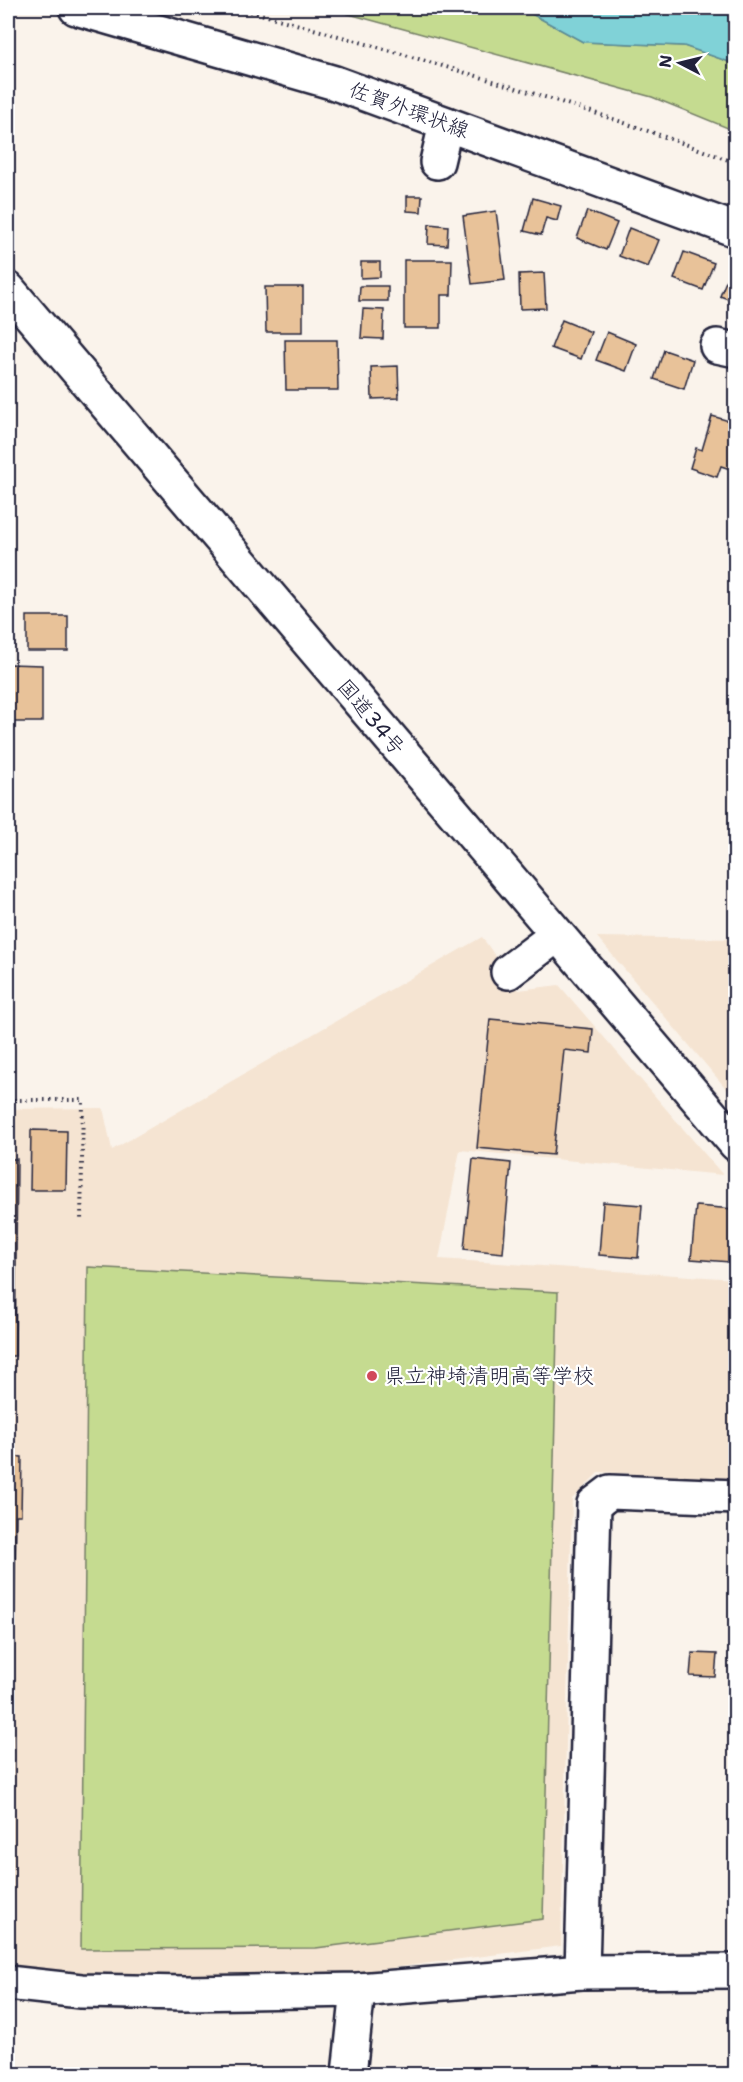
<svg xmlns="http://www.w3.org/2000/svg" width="743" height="2082" viewBox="0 0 743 2082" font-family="'Shantell Sans','Klee One',sans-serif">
<rect width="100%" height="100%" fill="#faf3eb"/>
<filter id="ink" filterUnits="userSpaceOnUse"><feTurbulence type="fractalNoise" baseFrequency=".0167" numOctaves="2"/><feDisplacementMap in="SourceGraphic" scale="12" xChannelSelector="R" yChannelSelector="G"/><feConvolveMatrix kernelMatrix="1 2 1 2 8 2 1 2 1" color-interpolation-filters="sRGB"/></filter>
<g filter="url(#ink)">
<g fill="#f5e4d2">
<polygon points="482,937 519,990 559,985 723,1175 460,1150 439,1259 735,1279 735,1479 599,1472 572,1499 561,1946 329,1976 95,1980 8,1970 8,1109 103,1108 112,1150"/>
<polygon points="597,937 735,939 735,1099"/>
</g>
<g fill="#c5db90" stroke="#747e66" stroke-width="1.5">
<polygon points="327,8 521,8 583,42 684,46 735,64 735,131 652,97"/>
<polygon points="88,1267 558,1292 543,1919 316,1948 81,1949"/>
</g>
<polygon fill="#80d2d7" stroke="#5a8c99" stroke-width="1.5" points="521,8 735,8 735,64 684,46 583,42"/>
<g fill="#e8c299" stroke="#22223b" stroke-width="1.5">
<polygon points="407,196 422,196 421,212 407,211"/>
<polygon points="533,198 561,206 557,221 546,218 541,235 524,231"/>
<polygon points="496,211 505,280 472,284 463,216"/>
<polygon points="587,211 617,223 606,250 577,238"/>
<polygon points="429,224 448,226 447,245 428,244"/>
<polygon points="629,228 659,240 648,267 619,256"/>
<polygon points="684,252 714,263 703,290 674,279"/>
<polygon points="404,260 452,260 451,295 441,295 441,328 404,328"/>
<polygon points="361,262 380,262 380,277 361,278"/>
<polygon points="731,269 736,271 736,302 720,296"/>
<polygon points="544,273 546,308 520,309 519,274"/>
<polygon points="360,286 388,286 388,301 359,301"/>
<polygon points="265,287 303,287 303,332 266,332"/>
<polygon points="363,309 384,310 383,339 361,338"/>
<polygon points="562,320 591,332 581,359 551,348"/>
<polygon points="607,332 636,344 626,371 596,360"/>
<polygon points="285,340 337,340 338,390 286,390"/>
<polygon points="664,350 693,360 684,389 654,379"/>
<polygon points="398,366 399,398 372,399 371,367"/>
<polygon points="712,416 736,423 736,471 721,466 717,477 690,468 696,448 702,450"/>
<rect x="27" y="616" width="41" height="35"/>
<polygon points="9,664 42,665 42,722 9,722"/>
<polygon points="490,1019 593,1029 591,1053 564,1050 553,1155 477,1148"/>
<polygon points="31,1130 67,1131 66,1190 30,1190"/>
<polygon points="8,1159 17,1159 15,1356 8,1356"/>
<polygon points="473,1159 511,1163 503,1253 464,1249"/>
<polygon points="603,1202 642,1205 638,1258 599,1255"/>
<polygon points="696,1206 734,1209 730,1262 691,1259"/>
<polygon points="8,1456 22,1457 21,1515 16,1515 10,1879 8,1879"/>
<polygon points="692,1653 717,1654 715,1677 690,1676"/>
</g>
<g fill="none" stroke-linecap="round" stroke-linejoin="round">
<g stroke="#22223b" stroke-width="38">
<g id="street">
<polyline points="437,162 446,124"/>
<polyline points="717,346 736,350"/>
<polyline points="508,972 557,935"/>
<polyline points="582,1972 594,1504 610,1492 736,1497"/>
<polyline points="8,1983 81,1991 185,1993 358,1990 582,1972 736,1971"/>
<polyline points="349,2074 358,1990"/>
</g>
</g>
<g stroke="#22223b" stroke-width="38">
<polyline id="primary" points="76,8 335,83 736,230"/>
</g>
<g stroke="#22223b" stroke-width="38">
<polyline id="highway" points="8,289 736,1144"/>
</g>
<g stroke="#22223b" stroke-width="4" stroke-dasharray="1.5 4.5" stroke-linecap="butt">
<path d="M239,8C406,55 574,101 736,163"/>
<polyline points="8,1100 83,1100 81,1223"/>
</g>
<use href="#street" stroke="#fff" stroke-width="33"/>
<use href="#primary" stroke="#fff" stroke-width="33"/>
<use href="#highway" stroke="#fff" stroke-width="33"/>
</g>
</g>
<circle fill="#d1495b" stroke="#fff" stroke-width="2" cx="372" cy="1376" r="6"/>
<g text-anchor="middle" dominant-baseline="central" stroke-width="4.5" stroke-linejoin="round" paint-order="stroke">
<g font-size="21" fill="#22223b" stroke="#fff">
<text transform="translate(409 110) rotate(20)">佐賀外環状線</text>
<text transform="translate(371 717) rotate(50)">国道34号</text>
</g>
<g font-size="21" fill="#22223b" stroke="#fff" text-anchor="start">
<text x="384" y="1376">県立神埼清明高等学校</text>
</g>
</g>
<rect width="743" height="2082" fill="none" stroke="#fff" stroke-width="30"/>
<rect x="15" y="15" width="713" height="2052" fill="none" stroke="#22223b" stroke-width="2" filter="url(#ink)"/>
<g transform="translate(680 63) rotate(277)" stroke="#ffffff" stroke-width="4.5" paint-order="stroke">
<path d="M0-4.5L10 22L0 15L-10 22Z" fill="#22223b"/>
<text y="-9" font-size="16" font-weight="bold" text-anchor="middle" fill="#22223b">N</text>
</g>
</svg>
